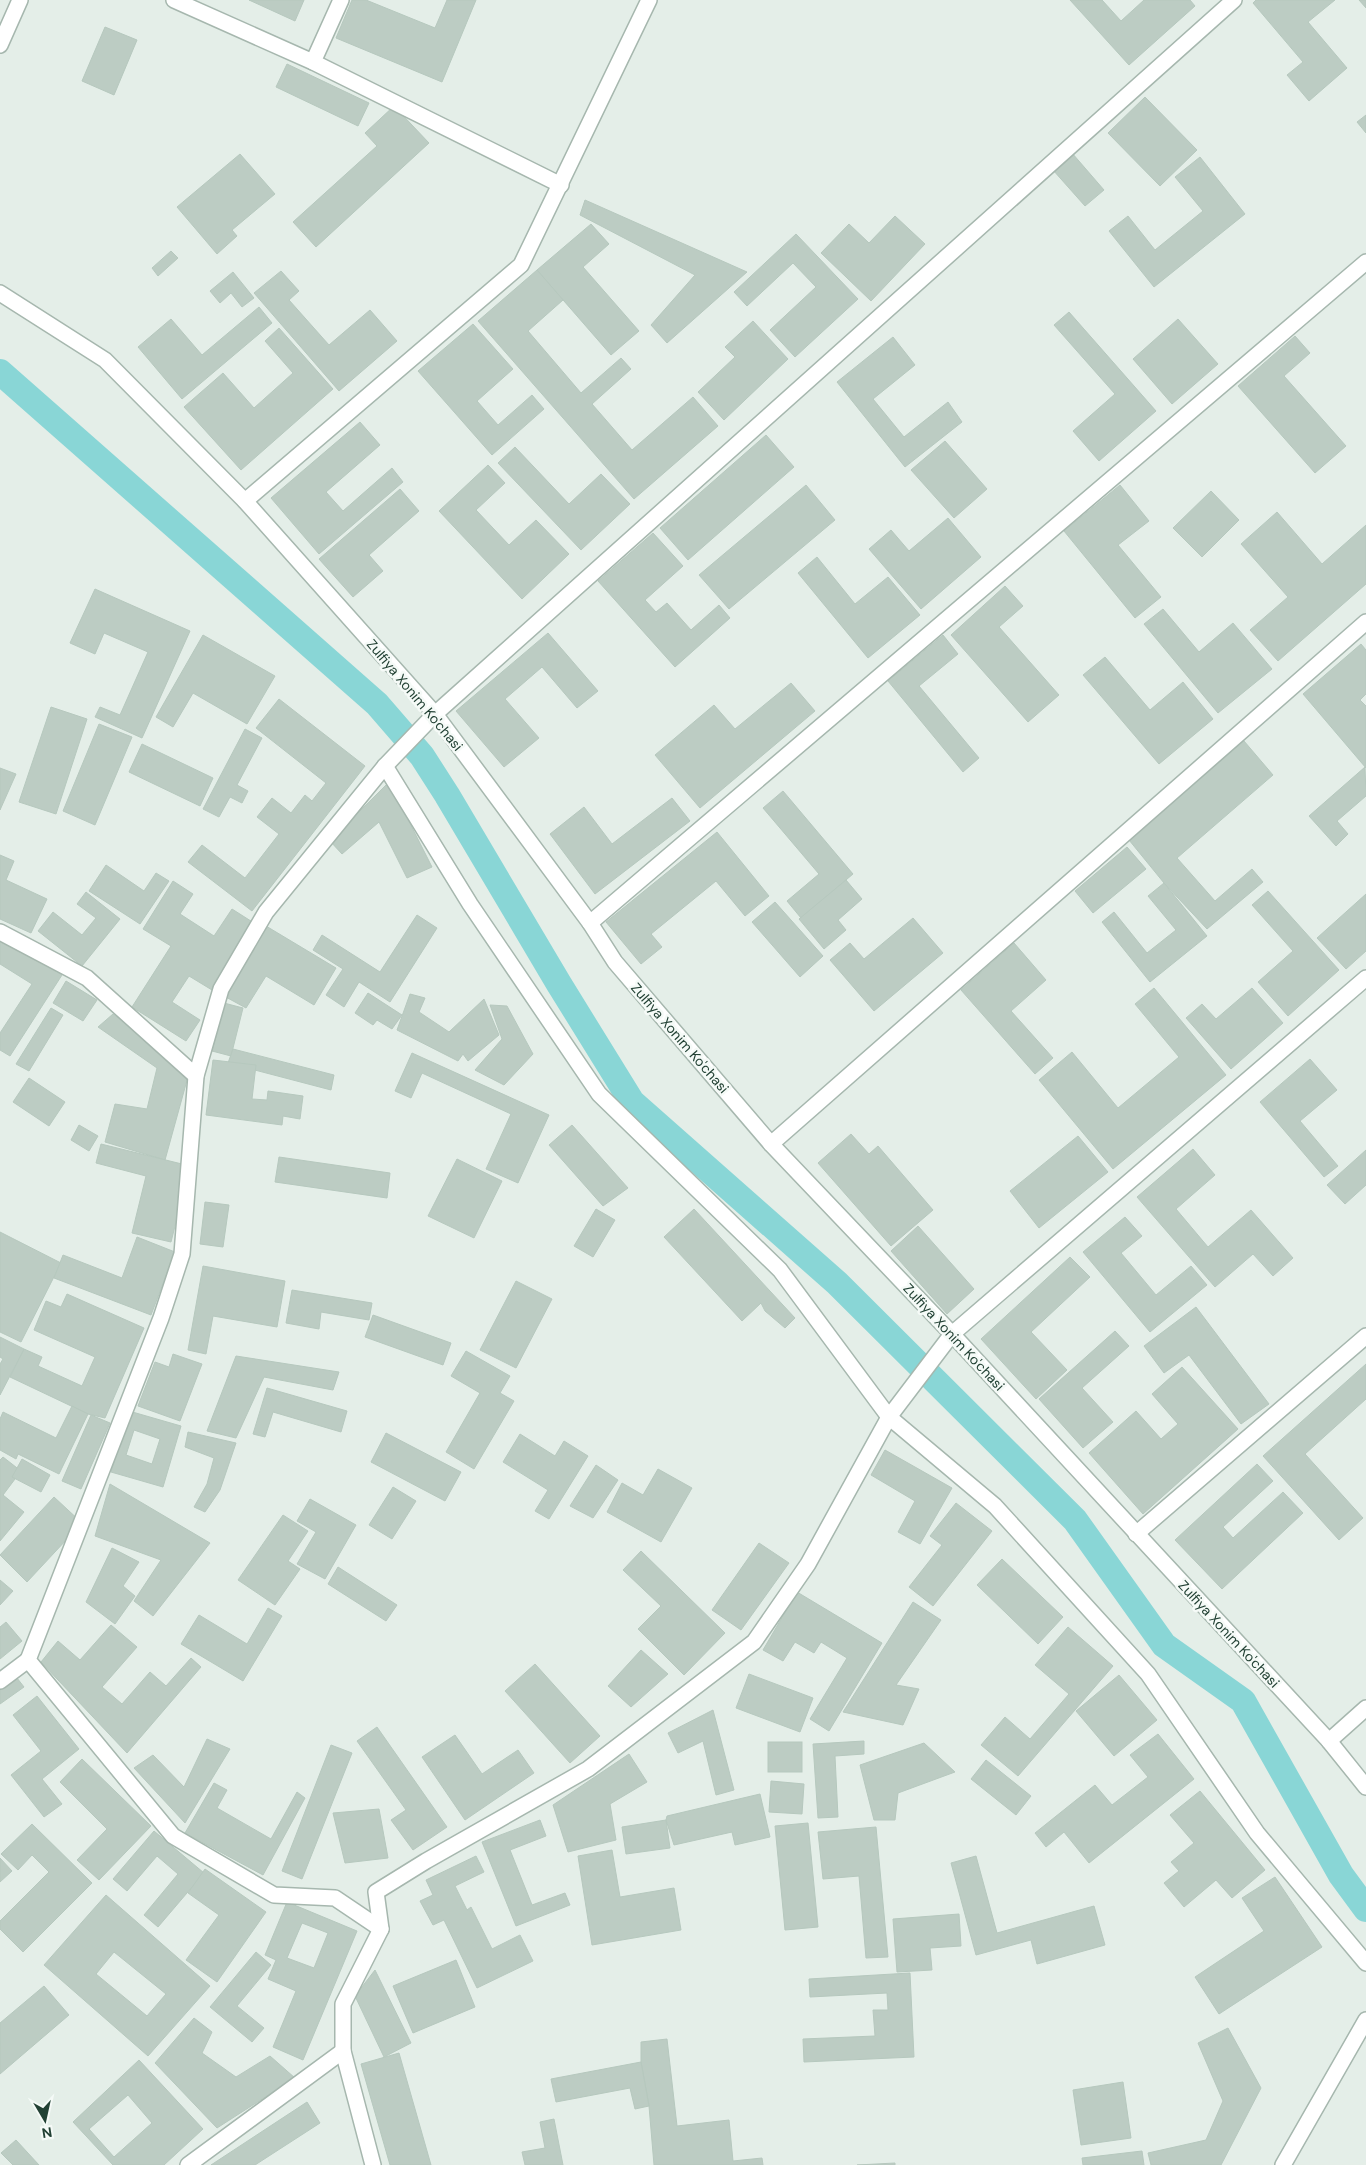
<svg xmlns="http://www.w3.org/2000/svg" width="1366" height="2165" viewBox="0 0 1366 2165" font-family="'DM Sans',sans-serif">
<rect width="100%" height="100%" fill="#e4eee8"/>
<g fill="none" stroke-linecap="round" stroke-linejoin="round">
<polyline stroke="#89d6d6" stroke-width="26" points="0,372 377,704 422,756 447,795 559,984 632,1102 837,1283 1075,1520 1164,1645 1243,1701 1341,1875 1366,1909"/>
</g>
<g fill="#bcccc3" stroke="#b6c8be" fill-rule="evenodd">
<polygon points="249,0 304,0 295,21"/>
<polygon points="352,0 366,0 435,28 447,0 476,0 442,82 336,38"/>
<polygon points="1070,0 1102,0 1121,21 1144,0 1190,0 1195,6 1129,65"/>
<polygon points="1256,0 1335,0 1308,22 1347,68 1309,101 1287,75 1303,62 1253,3"/>
<polygon points="1359,0 1366,0 1366,8"/>
<polygon points="105,27 137,40 114,95 82,81"/>
<polygon points="287,64 369,103 358,126 276,87"/>
<polygon points="1145,97 1197,150 1160,186 1108,133"/>
<polygon points="394,106 429,143 316,247 293,222 377,146 365,133"/>
<polygon points="1366,115 1366,133 1357,122"/>
<polygon points="1072,153 1104,190 1085,206 1053,170"/>
<polygon points="240,154 275,194 232,230 237,236 217,254 177,207"/>
<polygon points="1200,157 1245,214 1154,287 1109,231 1128,216 1155,250 1203,211 1175,177"/>
<polygon points="585,200 747,272 667,343 651,325 695,275 580,215"/>
<polygon points="895,216 925,244 871,301 821,253 849,224 869,243"/>
<polygon points="591,224 609,244 583,267 639,331 611,355 537,270"/>
<polygon points="796,234 858,299 795,357 770,330 816,287 793,263 747,306 734,292"/>
<polygon points="171,251 178,258 158,276 152,268"/>
<polygon points="537,270 563,300 528,331 581,393 621,358 631,369 592,404 632,450 693,397 718,426 634,499 478,321"/>
<polygon points="281,271 299,291 289,300 329,345 370,310 397,341 339,391 254,293"/>
<polygon points="233,272 254,298 242,307 231,293 220,303 210,291"/>
<polygon points="259,307 272,323 182,399 138,347 171,319 202,355"/>
<polygon points="1069,312 1156,411 1099,461 1073,431 1115,394 1054,325"/>
<polygon points="1178,319 1218,364 1172,404 1133,359"/>
<polygon points="753,321 788,359 724,420 698,392 735,357 725,347"/>
<polygon points="473,324 513,369 477,401 498,425 532,395 544,409 492,455 418,371"/>
<polygon points="279,328 333,389 241,470 184,407 223,373 254,408 293,373 265,341"/>
<polygon points="1295,336 1310,353 1284,376 1346,446 1315,473 1238,386"/>
<polygon points="893,337 915,365 873,399 904,437 948,402 962,422 905,467 837,382"/>
<polygon points="360,422 380,445 326,492 343,511 392,468 403,482 319,554 271,498"/>
<polygon points="766,435 794,467 688,560 660,528"/>
<polygon points="945,441 987,489 954,518 911,470"/>
<polygon points="515,447 569,504 601,474 630,504 581,550 498,463"/>
<polygon points="488,465 505,483 476,510 509,545 536,520 569,554 522,599 439,511"/>
<polygon points="806,485 835,520 729,609 699,575"/>
<polygon points="1120,485 1149,521 1118,545 1161,597 1135,618 1064,531"/>
<polygon points="400,489 419,511 369,555 383,571 353,597 319,559"/>
<polygon points="1211,491 1239,520 1202,557 1173,528"/>
<polygon points="1277,512 1322,564 1366,525 1366,584 1278,661 1250,630 1288,597 1241,544"/>
<polygon points="948,518 981,557 921,609 869,549 891,530 909,551"/>
<polygon points="653,533 683,566 645,600 656,612 667,603 691,630 719,605 730,618 675,667 598,581"/>
<polygon points="817,557 855,604 888,577 920,615 868,658 798,573"/>
<polygon points="1005,586 1023,606 999,627 1059,695 1028,722 951,635"/>
<polygon points="95,589 190,631 142,738 95,717 100,707 120,715 148,652 104,633 95,654 70,643"/>
<polygon points="1163,609 1199,652 1233,623 1272,669 1218,713 1144,624"/>
<polygon points="548,633 598,691 577,708 542,667 505,699 539,738 504,767 456,711"/>
<polygon points="203,635 275,676 247,724 193,693 173,727 156,717"/>
<polygon points="943,635 958,654 919,686 979,758 963,772 888,681"/>
<polygon points="1361,644 1366,650 1366,694 1360,700 1366,706 1366,768 1303,694"/>
<polygon points="1105,657 1150,710 1183,682 1213,719 1159,764 1083,675"/>
<polygon points="791,683 815,711 700,808 655,755 714,705 735,729"/>
<polygon points="279,699 365,766 252,911 188,862 202,845 245,878 279,834 257,817 272,798 291,813 305,795 312,801 326,783 256,728"/>
<polygon points="51,707 87,719 56,814 19,802"/>
<polygon points="99,724 132,737 95,825 63,811"/>
<polygon points="245,729 262,738 237,785 248,791 242,803 230,797 219,817 203,809"/>
<polygon points="1244,741 1273,775 1177,858 1215,901 1252,869 1263,882 1207,929 1164,883 1129,840"/>
<polygon points="142,744 213,778 200,806 129,772"/>
<polygon points="1365,767 1366,796 1337,821 1348,834 1336,846 1309,816"/>
<polygon points="0,768 16,774 0,810"/>
<polygon points="389,782 432,867 407,878 379,822 342,854 330,841"/>
<polygon points="783,791 853,874 801,918 787,901 819,874 763,808"/>
<polygon points="672,798 690,821 595,894 550,834 584,807 612,844"/>
<polygon points="717,832 769,896 745,916 716,881 651,934 662,947 641,964 606,922"/>
<polygon points="1127,847 1146,869 1093,913 1075,891"/>
<polygon points="0,855 14,861 6,880 47,899 31,933 0,919"/>
<polygon points="106,865 144,891 156,873 169,881 140,924 89,891"/>
<polygon points="846,880 862,899 838,920 846,930 824,949 799,919"/>
<polygon points="173,881 193,894 180,914 214,936 232,909 254,923 212,990 189,976 172,1002 200,1020 186,1041 132,1007 171,946 143,929"/>
<polygon points="1164,883 1207,936 1150,982 1102,922 1114,912 1147,953 1176,930 1148,896"/>
<polygon points="1268,891 1339,970 1288,1016 1258,982 1293,951 1252,905"/>
<polygon points="86,892 120,919 82,966 38,931 53,912 82,935 96,918 77,904"/>
<polygon points="1366,894 1366,951 1346,969 1317,938"/>
<polygon points="775,902 823,956 800,977 752,922"/>
<polygon points="417,915 437,928 390,1002 359,982 344,1007 326,995 343,969 313,950 322,935 380,972"/>
<polygon points="913,918 943,953 874,1011 830,960 850,943 864,959"/>
<polygon points="266,926 336,968 314,1005 266,976 246,1008 224,996"/>
<polygon points="0,936 62,975 10,1056 0,1050 0,1033 32,984 0,964"/>
<polygon points="1014,943 1046,980 1011,1011 1053,1058 1035,1074 961,990"/>
<polygon points="66,981 97,1000 83,1021 53,1003"/>
<polygon points="1154,988 1226,1075 1113,1169 1039,1080 1072,1052 1118,1108 1179,1057 1135,1004"/>
<polygon points="1252,988 1283,1023 1231,1069 1186,1018 1202,1004 1216,1019"/>
<polygon points="368,993 402,1015 392,1029 377,1020 373,1025 355,1013"/>
<polygon points="410,994 425,998 419,1012 449,1032 484,999 499,1035 468,1061 463,1054 458,1061 397,1030"/>
<polygon points="224,1003 243,1008 231,1056 212,1051"/>
<polygon points="490,1005 507,1006 533,1054 504,1085 475,1070 502,1039"/>
<polygon points="51,1008 63,1015 29,1071 16,1064"/>
<polygon points="113,1014 189,1073 165,1160 105,1142 115,1104 147,1109 157,1068 98,1027"/>
<polygon points="233,1049 334,1075 331,1090 228,1063"/>
<polygon points="412,1053 549,1115 518,1183 486,1169 511,1114 422,1073 411,1098 395,1091"/>
<polygon points="1310,1059 1337,1090 1300,1121 1338,1166 1324,1177 1260,1102"/>
<polygon points="213,1060 256,1065 252,1099 267,1100 268,1091 303,1096 300,1119 283,1116 282,1125 206,1115"/>
<polygon points="29,1078 65,1102 49,1126 13,1102"/>
<polygon points="79,1125 98,1136 89,1151 71,1140"/>
<polygon points="572,1125 628,1188 603,1206 549,1145"/>
<polygon points="851,1134 869,1154 878,1146 933,1210 891,1246 818,1163"/>
<polygon points="1078,1136 1108,1172 1039,1228 1010,1191"/>
<polygon points="101,1144 190,1166 171,1242 132,1233 146,1176 96,1163"/>
<polygon points="1193,1149 1215,1175 1176,1209 1208,1247 1251,1210 1293,1258 1273,1276 1253,1254 1215,1287 1137,1197"/>
<polygon points="1366,1150 1366,1185 1345,1204 1327,1185"/>
<polygon points="279,1157 390,1173 387,1198 275,1182"/>
<polygon points="457,1159 502,1181 474,1238 428,1216"/>
<polygon points="205,1202 229,1205 223,1247 200,1244"/>
<polygon points="596,1209 615,1220 593,1257 574,1246"/>
<polygon points="694,1209 795,1318 785,1328 765,1311 761,1303 742,1321 664,1237"/>
<polygon points="1125,1217 1142,1236 1121,1253 1156,1295 1191,1266 1207,1285 1150,1332 1083,1252"/>
<polygon points="918,1226 974,1289 947,1314 891,1251"/>
<polygon points="0,1232 61,1263 21,1342 0,1332"/>
<polygon points="137,1237 175,1252 151,1315 54,1278 63,1255 122,1278"/>
<polygon points="1070,1257 1090,1277 1031,1332 1067,1370 1036,1399 981,1339"/>
<polygon points="203,1266 285,1281 277,1327 213,1316 206,1354 188,1350"/>
<polygon points="516,1281 552,1299 516,1368 480,1350"/>
<polygon points="292,1290 372,1303 369,1320 321,1312 319,1329 286,1323"/>
<polygon points="67,1294 144,1328 105,1418 88,1414 10,1377 24,1349 42,1357 38,1366 82,1386 95,1357 34,1330 46,1301 61,1307"/>
<polygon points="1196,1307 1269,1404 1241,1424 1189,1355 1164,1373 1144,1346"/>
<polygon points="373,1315 451,1343 443,1365 365,1337"/>
<polygon points="1115,1331 1129,1346 1082,1388 1113,1422 1083,1448 1039,1399"/>
<polygon points="0,1337 24,1349 0,1395 0,1364 3,1359 0,1357"/>
<polygon points="466,1351 510,1376 500,1393 514,1401 474,1469 446,1452 480,1393 451,1376"/>
<polygon points="173,1354 202,1364 180,1421 138,1406 155,1362 169,1367"/>
<polygon points="236,1356 339,1372 333,1390 264,1377 236,1438 207,1431"/>
<polygon points="1366,1364 1366,1399 1305,1454 1363,1518 1339,1540 1263,1456"/>
<polygon points="1182,1367 1238,1429 1143,1514 1089,1453 1136,1411 1161,1439 1178,1424 1152,1394"/>
<polygon points="267,1388 347,1411 341,1432 273,1412 265,1437 253,1434"/>
<polygon points="72,1406 88,1414 59,1474 18,1454 16,1459 0,1450 0,1419 3,1412 56,1438"/>
<path d="M129,1411L181,1426L163,1487L111,1472ZM134,1430L160,1439L152,1464L126,1455Z"/>
<polygon points="91,1415 110,1423 81,1489 62,1481"/>
<polygon points="188,1432 236,1443 220,1490 205,1512 194,1507 207,1484 214,1458 185,1447"/>
<polygon points="386,1433 461,1472 445,1501 371,1462"/>
<polygon points="520,1434 555,1456 564,1441 588,1456 549,1519 535,1511 548,1490 503,1462"/>
<polygon points="885,1450 952,1488 920,1544 898,1532 915,1501 871,1475"/>
<polygon points="3,1457 21,1471 3,1495 24,1512 0,1541 0,1460"/>
<polygon points="22,1459 50,1475 41,1492 12,1477"/>
<polygon points="1257,1464 1273,1481 1223,1527 1233,1538 1283,1492 1303,1513 1222,1589 1175,1540"/>
<polygon points="596,1465 618,1480 593,1518 570,1506"/>
<polygon points="658,1469 692,1488 661,1542 607,1512 622,1483 643,1495"/>
<polygon points="110,1484 210,1543 153,1616 134,1601 161,1560 95,1536"/>
<polygon points="393,1487 416,1501 392,1539 369,1525"/>
<polygon points="54,1497 82,1523 27,1582 0,1555"/>
<polygon points="310,1499 356,1525 325,1579 297,1564 316,1532 297,1521"/>
<polygon points="956,1503 992,1531 933,1606 909,1587 942,1545 930,1536"/>
<polygon points="283,1515 308,1531 288,1561 300,1569 275,1605 238,1580"/>
<polygon points="759,1543 789,1563 741,1630 712,1610"/>
<polygon points="112,1548 139,1562 123,1586 135,1596 115,1624 86,1602"/>
<polygon points="641,1551 725,1633 684,1675 638,1629 661,1606 623,1570"/>
<polygon points="1002,1559 1063,1617 1038,1644 977,1585"/>
<polygon points="338,1567 397,1605 386,1621 328,1584"/>
<polygon points="0,1580 13,1591 0,1605"/>
<polygon points="797,1592 882,1643 829,1731 810,1719 847,1658 821,1642 814,1653 795,1642 783,1661 763,1650"/>
<polygon points="913,1602 941,1620 896,1685 919,1689 903,1725 843,1712"/>
<polygon points="268,1608 282,1616 243,1681 181,1644 199,1615 247,1644"/>
<polygon points="6,1622 22,1641 0,1659 0,1627"/>
<polygon points="111,1625 137,1647 102,1687 122,1704 150,1672 166,1686 191,1658 201,1667 127,1753 41,1662 58,1641 80,1660"/>
<polygon points="1068,1627 1113,1666 1018,1776 981,1745 1005,1717 1030,1739 1069,1694 1035,1665"/>
<polygon points="641,1650 668,1674 631,1707 608,1686"/>
<polygon points="535,1664 600,1736 570,1763 505,1691"/>
<polygon points="749,1674 813,1698 800,1732 736,1708"/>
<polygon points="1119,1675 1157,1720 1114,1756 1076,1711"/>
<polygon points="17,1678 24,1687 0,1704 0,1690"/>
<polygon points="37,1696 79,1749 42,1779 62,1804 44,1817 11,1775 41,1751 13,1715"/>
<polygon points="713,1710 734,1790 716,1795 703,1741 678,1753 668,1733"/>
<polygon points="377,1727 447,1827 413,1850 391,1820 406,1810 357,1741"/>
<polygon points="1158,1734 1194,1779 1089,1863 1064,1832 1046,1847 1035,1833 1095,1785 1112,1805 1148,1777 1130,1755"/>
<polygon points="455,1735 482,1774 518,1750 534,1773 465,1820 422,1757"/>
<polygon points="207,1739 230,1749 185,1823 134,1768 153,1755 184,1787"/>
<polygon points="864,1741 864,1754 835,1756 838,1817 818,1818 813,1744"/>
<rect x="768" y="1742" width="34" height="30"/>
<polygon points="924,1743 955,1772 898,1793 895,1820 874,1820 860,1765"/>
<polygon points="331,1745 352,1753 302,1879 282,1871"/>
<polygon points="629,1754 647,1782 610,1804 616,1840 568,1852 553,1805"/>
<polygon points="82,1759 151,1826 99,1880 77,1860 107,1829 60,1782"/>
<polygon points="986,1760 1031,1796 1016,1815 971,1779"/>
<polygon points="771,1781 804,1784 802,1814 769,1812"/>
<polygon points="214,1783 227,1790 217,1808 271,1839 297,1792 305,1798 263,1875 185,1833"/>
<polygon points="1200,1791 1265,1870 1232,1898 1216,1880 1184,1907 1164,1883 1179,1871 1171,1862 1194,1843 1170,1815"/>
<polygon points="760,1794 770,1837 735,1845 732,1832 674,1845 666,1820 667,1816"/>
<polygon points="379,1809 388,1858 345,1863 333,1813"/>
<polygon points="540,1820 546,1836 510,1850 532,1905 565,1893 570,1905 516,1926 482,1842"/>
<polygon points="666,1820 670,1848 626,1854 622,1827"/>
<polygon points="808,1823 818,1927 785,1930 775,1826"/>
<polygon points="32,1824 92,1883 23,1952 0,1929 0,1921 49,1872 32,1855 18,1870 1,1854"/>
<polygon points="876,1827 888,1957 866,1958 859,1876 823,1879 818,1832"/>
<polygon points="154,1831 204,1873 158,1927 144,1915 178,1874 157,1856 127,1891 113,1879"/>
<polygon points="612,1850 620,1897 674,1888 681,1930 592,1945 578,1856"/>
<polygon points="476,1856 484,1872 455,1886 467,1910 471,1907 492,1949 520,1935 533,1961 477,1988 444,1920 433,1925 420,1901 433,1895 426,1880"/>
<polygon points="976,1856 997,1933 1094,1906 1105,1945 1037,1964 1031,1940 976,1955 951,1863"/>
<polygon points="0,1858 12,1871 0,1882"/>
<polygon points="205,1869 266,1912 217,1982 186,1960 219,1915 188,1893"/>
<polygon points="1275,1877 1322,1947 1219,2014 1195,1977 1264,1931 1242,1898"/>
<path d="M106,1895L210,1986L148,2056L44,1965ZM114,1952L166,1994L147,2016L96,1974Z"/>
<path d="M287,1902L357,1931L303,2060L273,2047L296,1991L268,1979L276,1960L265,1955ZM302,1923L328,1933L314,1968L287,1958Z"/>
<polygon points="959,1914 961,1946 930,1948 932,1970 897,1972 893,1919"/>
<polygon points="256,1952 271,1965 237,2006 264,2028 252,2042 210,2007"/>
<polygon points="456,1960 475,2007 413,2033 393,1986"/>
<polygon points="375,1970 411,2043 384,2057 355,1996"/>
<polygon points="910,1973 914,2057 804,2062 803,2039 875,2036 873,2010 888,2010 887,1993 810,1997 809,1979"/>
<polygon points="44,1986 69,2015 0,2074 0,2023"/>
<polygon points="194,2018 212,2032 202,2053 236,2077 270,2056 295,2078 217,2128 155,2063"/>
<polygon points="1228,2028 1261,2088 1221,2165 1151,2165 1148,2153 1206,2140 1223,2101 1198,2043"/>
<polygon points="667,2039 677,2126 729,2120 733,2161 762,2158 763,2165 654,2165 649,2106 641,2062 641,2042"/>
<polygon points="399,2053 431,2165 390,2165 361,2064"/>
<path d="M139,2060L203,2129L164,2165H113L73,2122ZM128,2095L152,2123L114,2157L89,2129Z"/>
<polygon points="641,2062 649,2106 635,2109 630,2088 556,2102 551,2079"/>
<polygon points="1123,2082 1131,2138 1081,2145 1073,2090"/>
<polygon points="307,2102 320,2123 255,2165 211,2165"/>
<polygon points="554,2119 563,2165 525,2165 522,2152 545,2148 540,2122"/>
<polygon points="16,2140 39,2165 13,2165 1,2153"/>
<polygon points="1142,2151 1144,2165 1083,2165 1082,2158"/>
<polygon points="895,2163 895,2165 857,2165"/>
</g>
<g fill="none" stroke-linecap="round" stroke-linejoin="round">
<g stroke="#a6b7ae" stroke-width="18">
<g id="street">
<polyline points="174,0 313,62 561,185"/>
<polyline points="0,45 20,0"/>
<polyline points="313,62 341,0"/>
<polyline points="0,293 105,360 245,501 435,714 590,923 615,962 771,1144 952,1334 1329,1741 1366,1787"/>
<polyline points="245,501 521,265 649,0"/>
<polyline points="385,766 470,904 599,1094 780,1270 889,1417 995,1506 1148,1674 1257,1833 1366,1963"/>
<polyline points="590,923 1366,262"/>
<polyline points="0,932 87,978 196,1076"/>
<polyline points="771,1144 1366,622"/>
<polyline points="1136,1534 1366,1336"/>
<polyline points="0,1681 28,1660"/>
<polyline points="1329,1741 1366,1708"/>
<polyline points="381,1929 335,1898 274,1895 173,1836 28,1660 161,1318 182,1254 196,1076 221,989 266,912 385,766 435,714 1234,0"/>
<polyline points="188,2165 343,2051"/>
<polyline points="373,2165 343,2051 343,2004 381,1929 376,1892 426,1861 588,1769 754,1642 808,1564 889,1417 952,1334 1366,978"/>
<polyline points="1283,2165 1366,2020"/>
</g>
</g>
<use href="#street" stroke="#fff" stroke-width="15"/>
</g>
<g text-anchor="middle" dominant-baseline="central" stroke-width="5" stroke-linejoin="round" paint-order="stroke">
<g font-size="14" fill="#224134" stroke="#f5faf7">
<text transform="translate(415 695) rotate(50)">Zulfiya Xonim Ko'chasi</text>
<text transform="translate(680 1038) rotate(49)">Zulfiya Xonim Ko'chasi</text>
<text transform="translate(954 1337) rotate(47)">Zulfiya Xonim Ko'chasi</text>
<text transform="translate(1229 1634) rotate(47)">Zulfiya Xonim Ko'chasi</text>
</g>
</g>
<g transform="translate(45 2120) rotate(171)" stroke="#f5faf7" stroke-width="4" paint-order="stroke">
<path d="M0-4L9 19L0 12L-9 19Z" fill="#224134"/>
<text y="-8" font-size="14" font-weight="bold" text-anchor="middle" fill="#224134">N</text>
</g>
</svg>
